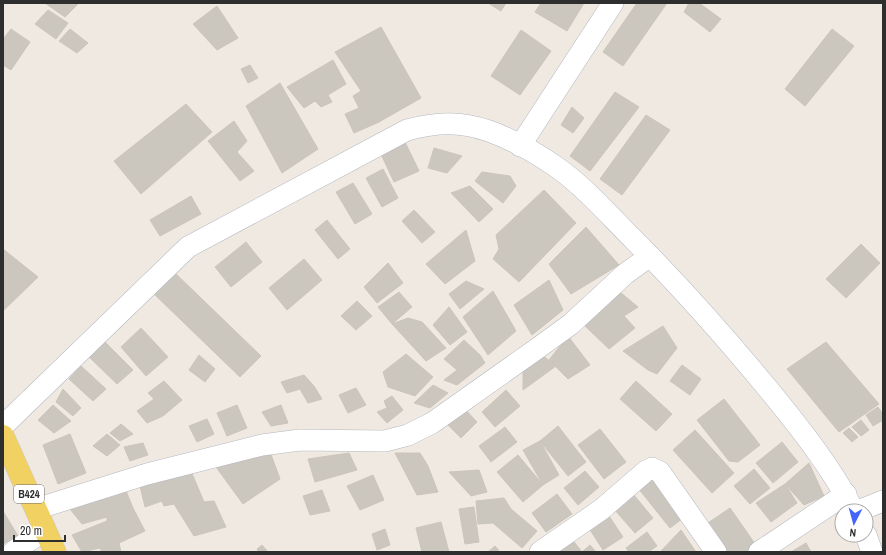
<svg xmlns="http://www.w3.org/2000/svg" width="886" height="555" viewBox="0 0 886 555" font-family="'Archivo Narrow',sans-serif">
<rect width="100%" height="100%" fill="#efe9e1"/>
<g fill="#cbc7bf" stroke="#cbc5ba">
<polygon points="45,3 79,3 65,17"/>
<polygon points="488,3 506,3 501,11"/>
<polygon points="541,3 584,3 567,31 535,12"/>
<polygon points="637,3 667,3 623,66 603,52"/>
<polygon points="689,3 699,3 721,19 710,32 684,12"/>
<polygon points="217,6 238,38 217,50 193,24"/>
<polygon points="48,10 68,23 56,39 35,24"/>
<polygon points="381,27 421,98 379,122 354,133 345,114 359,108 353,96 361,91 335,52"/>
<polygon points="11,29 30,42 11,70 3,65 3,39"/>
<polygon points="70,29 88,43 77,53 59,41"/>
<polygon points="832,29 854,46 805,106 785,89"/>
<polygon points="521,30 551,51 520,95 491,76"/>
<polygon points="333,60 346,84 328,95 332,102 321,107 315,101 304,108 287,87"/>
<polygon points="250,65 258,78 248,83 241,69"/>
<polygon points="280,83 318,149 282,173 246,106"/>
<polygon points="615,92 639,107 590,171 570,156"/>
<polygon points="186,104 212,132 141,194 114,161"/>
<polygon points="572,107 584,118 573,133 561,125"/>
<polygon points="646,115 670,130 622,195 600,179"/>
<polygon points="234,121 247,141 237,152 254,171 240,181 208,141"/>
<polygon points="405,142 419,171 394,182 381,154"/>
<polygon points="434,148 462,156 447,173 428,168"/>
<polygon points="383,169 398,198 382,207 366,178"/>
<polygon points="482,172 510,176 516,186 503,203 475,181"/>
<polygon points="353,183 372,214 355,224 336,192"/>
<polygon points="470,186 493,209 479,222 451,193"/>
<polygon points="544,190 576,223 519,282 493,259 499,249 496,235"/>
<polygon points="191,196 201,214 160,236 150,220"/>
<polygon points="414,210 435,232 422,243 402,221"/>
<polygon points="327,220 350,249 338,259 315,230"/>
<polygon points="586,227 619,265 571,294 549,264"/>
<polygon points="466,230 475,261 445,284 426,264"/>
<polygon points="246,242 262,262 231,287 215,267"/>
<polygon points="861,244 880,263 846,298 826,279"/>
<polygon points="3,249 38,277 3,311"/>
<polygon points="304,259 322,280 287,310 269,288"/>
<polygon points="388,263 403,283 377,303 364,287"/>
<polygon points="174,272 261,356 240,377 153,293"/>
<polygon points="549,280 563,310 532,335 514,305"/>
<polygon points="466,281 484,289 460,309 449,294"/>
<polygon points="493,291 516,331 488,355 463,317"/>
<polygon points="399,292 412,307 392,324 378,307"/>
<polygon points="620,292 638,307 624,316 635,328 609,349 583,324"/>
<polygon points="357,301 372,316 356,330 341,316"/>
<polygon points="449,307 467,332 450,345 433,325"/>
<polygon points="408,318 422,322 446,348 426,361 392,324"/>
<polygon points="663,326 677,348 657,374 648,370 623,351"/>
<polygon points="141,328 168,357 146,376 121,347"/>
<polygon points="568,336 590,365 568,379 549,360"/>
<polygon points="102,339 133,370 117,384 86,354"/>
<polygon points="464,340 480,355 485,363 457,385 444,380 457,370 444,359"/>
<polygon points="826,342 879,404 839,432 787,369"/>
<polygon points="538,352 556,366 523,390 523,363"/>
<polygon points="406,354 433,377 415,396 388,387 383,372"/>
<polygon points="199,355 215,369 205,382 189,370"/>
<polygon points="682,365 701,379 690,395 670,381"/>
<polygon points="81,366 106,389 93,401 69,379"/>
<polygon points="304,375 314,386 322,399 308,403 300,389 287,393 281,382"/>
<polygon points="164,381 182,400 163,416 147,423 137,411 154,399 148,393"/>
<polygon points="636,381 672,414 656,431 620,399"/>
<polygon points="433,385 448,393 430,408 414,403"/>
<polygon points="356,388 366,405 348,413 339,395"/>
<polygon points="63,389 81,408 73,416 56,402"/>
<polygon points="506,390 520,406 495,427 482,412"/>
<polygon points="392,396 403,410 387,423 377,412 387,408 384,401"/>
<polygon points="724,399 760,445 738,462 729,461 697,420"/>
<polygon points="53,405 71,421 54,433 38,420"/>
<polygon points="237,405 247,428 227,436 217,413"/>
<polygon points="281,405 288,423 271,426 262,412"/>
<polygon points="462,406 477,422 461,438 445,422"/>
<polygon points="878,407 883,414 883,420 873,426 866,415"/>
<polygon points="207,419 214,434 197,442 189,426"/>
<polygon points="861,420 869,430 861,436 852,427"/>
<polygon points="121,424 133,434 120,441 110,433"/>
<polygon points="558,426 586,462 568,476 540,441"/>
<polygon points="505,427 517,442 491,462 479,446"/>
<polygon points="849,428 858,437 852,442 843,433"/>
<polygon points="600,429 626,462 604,479 578,445"/>
<polygon points="695,430 734,473 712,493 673,450"/>
<polygon points="70,434 86,473 58,484 43,445"/>
<polygon points="107,434 120,445 107,456 93,446"/>
<polygon points="540,441 559,475 543,485 523,450"/>
<polygon points="782,442 798,462 773,483 756,463"/>
<polygon points="143,443 148,455 130,461 124,447"/>
<polygon points="269,449 280,479 243,504 216,467 244,461"/>
<polygon points="349,453 357,470 315,482 308,459"/>
<polygon points="395,453 420,453 428,466 438,492 417,495"/>
<polygon points="518,455 543,485 523,502 497,472"/>
<polygon points="809,463 824,496 804,505 785,484"/>
<polygon points="754,469 770,488 750,504 734,486"/>
<polygon points="479,470 487,492 471,496 449,472"/>
<polygon points="191,471 204,502 214,501 226,527 194,536 174,504 164,506 162,501 145,507 140,486"/>
<polygon points="585,471 599,487 578,505 564,488"/>
<polygon points="373,475 384,500 360,510 347,486"/>
<polygon points="651,478 683,518 670,528 638,488"/>
<polygon points="785,484 797,503 771,522 756,503"/>
<polygon points="124,486 133,508 145,531 119,543 121,552 102,552 100,548 82,552 72,535 107,521 107,517 82,524 70,509"/>
<polygon points="322,490 330,511 310,515 303,496"/>
<polygon points="557,494 572,514 546,532 532,513"/>
<polygon points="633,494 653,518 635,533 614,509"/>
<polygon points="504,498 511,509 537,531 522,548 493,523 478,524 476,501"/>
<polygon points="474,507 479,542 465,544 459,509"/>
<polygon points="730,508 758,548 752,552 719,552 702,527"/>
<polygon points="3,511 18,536 3,544"/>
<polygon points="607,513 623,537 603,550 587,525"/>
<polygon points="441,522 449,552 422,552 416,528"/>
<polygon points="385,529 390,545 377,550 372,534"/>
<polygon points="681,530 696,552 660,552"/>
<polygon points="647,532 657,546 648,552 629,552 626,548"/>
<polygon points="571,538 582,552 590,545 596,552 556,552"/>
<polygon points="806,543 811,552 791,552"/>
<polygon points="262,545 268,552 259,552 257,549"/>
<polygon points="495,546 500,552 488,552"/>
</g>
<g fill="none" stroke-linecap="round" stroke-linejoin="round">
<g stroke="#b4b7c1" stroke-width="22">
<g id="minor">
<polyline points="520,146 613,3"/>
<path d="M3,426L188,247L407,130C437,122 460,121 489,131C511,139 536,153 555,166C584,186 609,215 634,240C682,288 726,338 769,390C800,428 831,467 854,511"/>
<polyline points="36,509 147,474 262,445 300,440 385,441 408,435 432,423 538,348 571,324 625,274 650,256"/>
<polyline points="858,511 883,501"/>
<polyline points="866,535 872,552"/>
<polyline points="13,552 45,530"/>
<polyline points="540,552 602,509 646,471 652,468 660,472 716,552"/>
<polyline points="759,552 846,494"/>
</g>
</g>
<g stroke="#c9c9c9" stroke-width="23">
<polyline id="major" points="3,436 55,552"/>
</g>
<use href="#minor" stroke="#fff" stroke-width="21"/>
<use href="#major" stroke="#f2d163" stroke-width="22"/>
</g>
<g text-anchor="middle" dominant-baseline="central" stroke-width="3.5" stroke-linejoin="round" paint-order="stroke">
<rect fill="#fff" stroke="#6d6d6d" stroke-width="1" x="14" y="485" width="30" height="18" rx="3"/>
<g font-size="11" font-weight="bold" fill="#2e2e2e">
<text x="29" y="494">B424</text>
</g>
</g>
<rect width="886" height="555" fill="none" stroke="#2e2e2e" stroke-width="8"/>
<g transform="translate(854 523) rotate(186)"><circle r="19" fill="#ffffff" stroke="#ababab"/>
<path d="M0-3L7 15L0 10L-7 15Z" fill="#4264fb"/>
<text y="-6" font-size="11" font-weight="bold" text-anchor="middle" fill="#2e2e2e">N</text>
</g>
<path d="M14 535v6h51v-6" fill="none" stroke="#2e2e2e" stroke-width="2"/>
<text x="20" y="535" font-size="12" fill="#2e2e2e" stroke="#ffffff" stroke-width="3" paint-order="stroke">20 m</text>
</svg>
